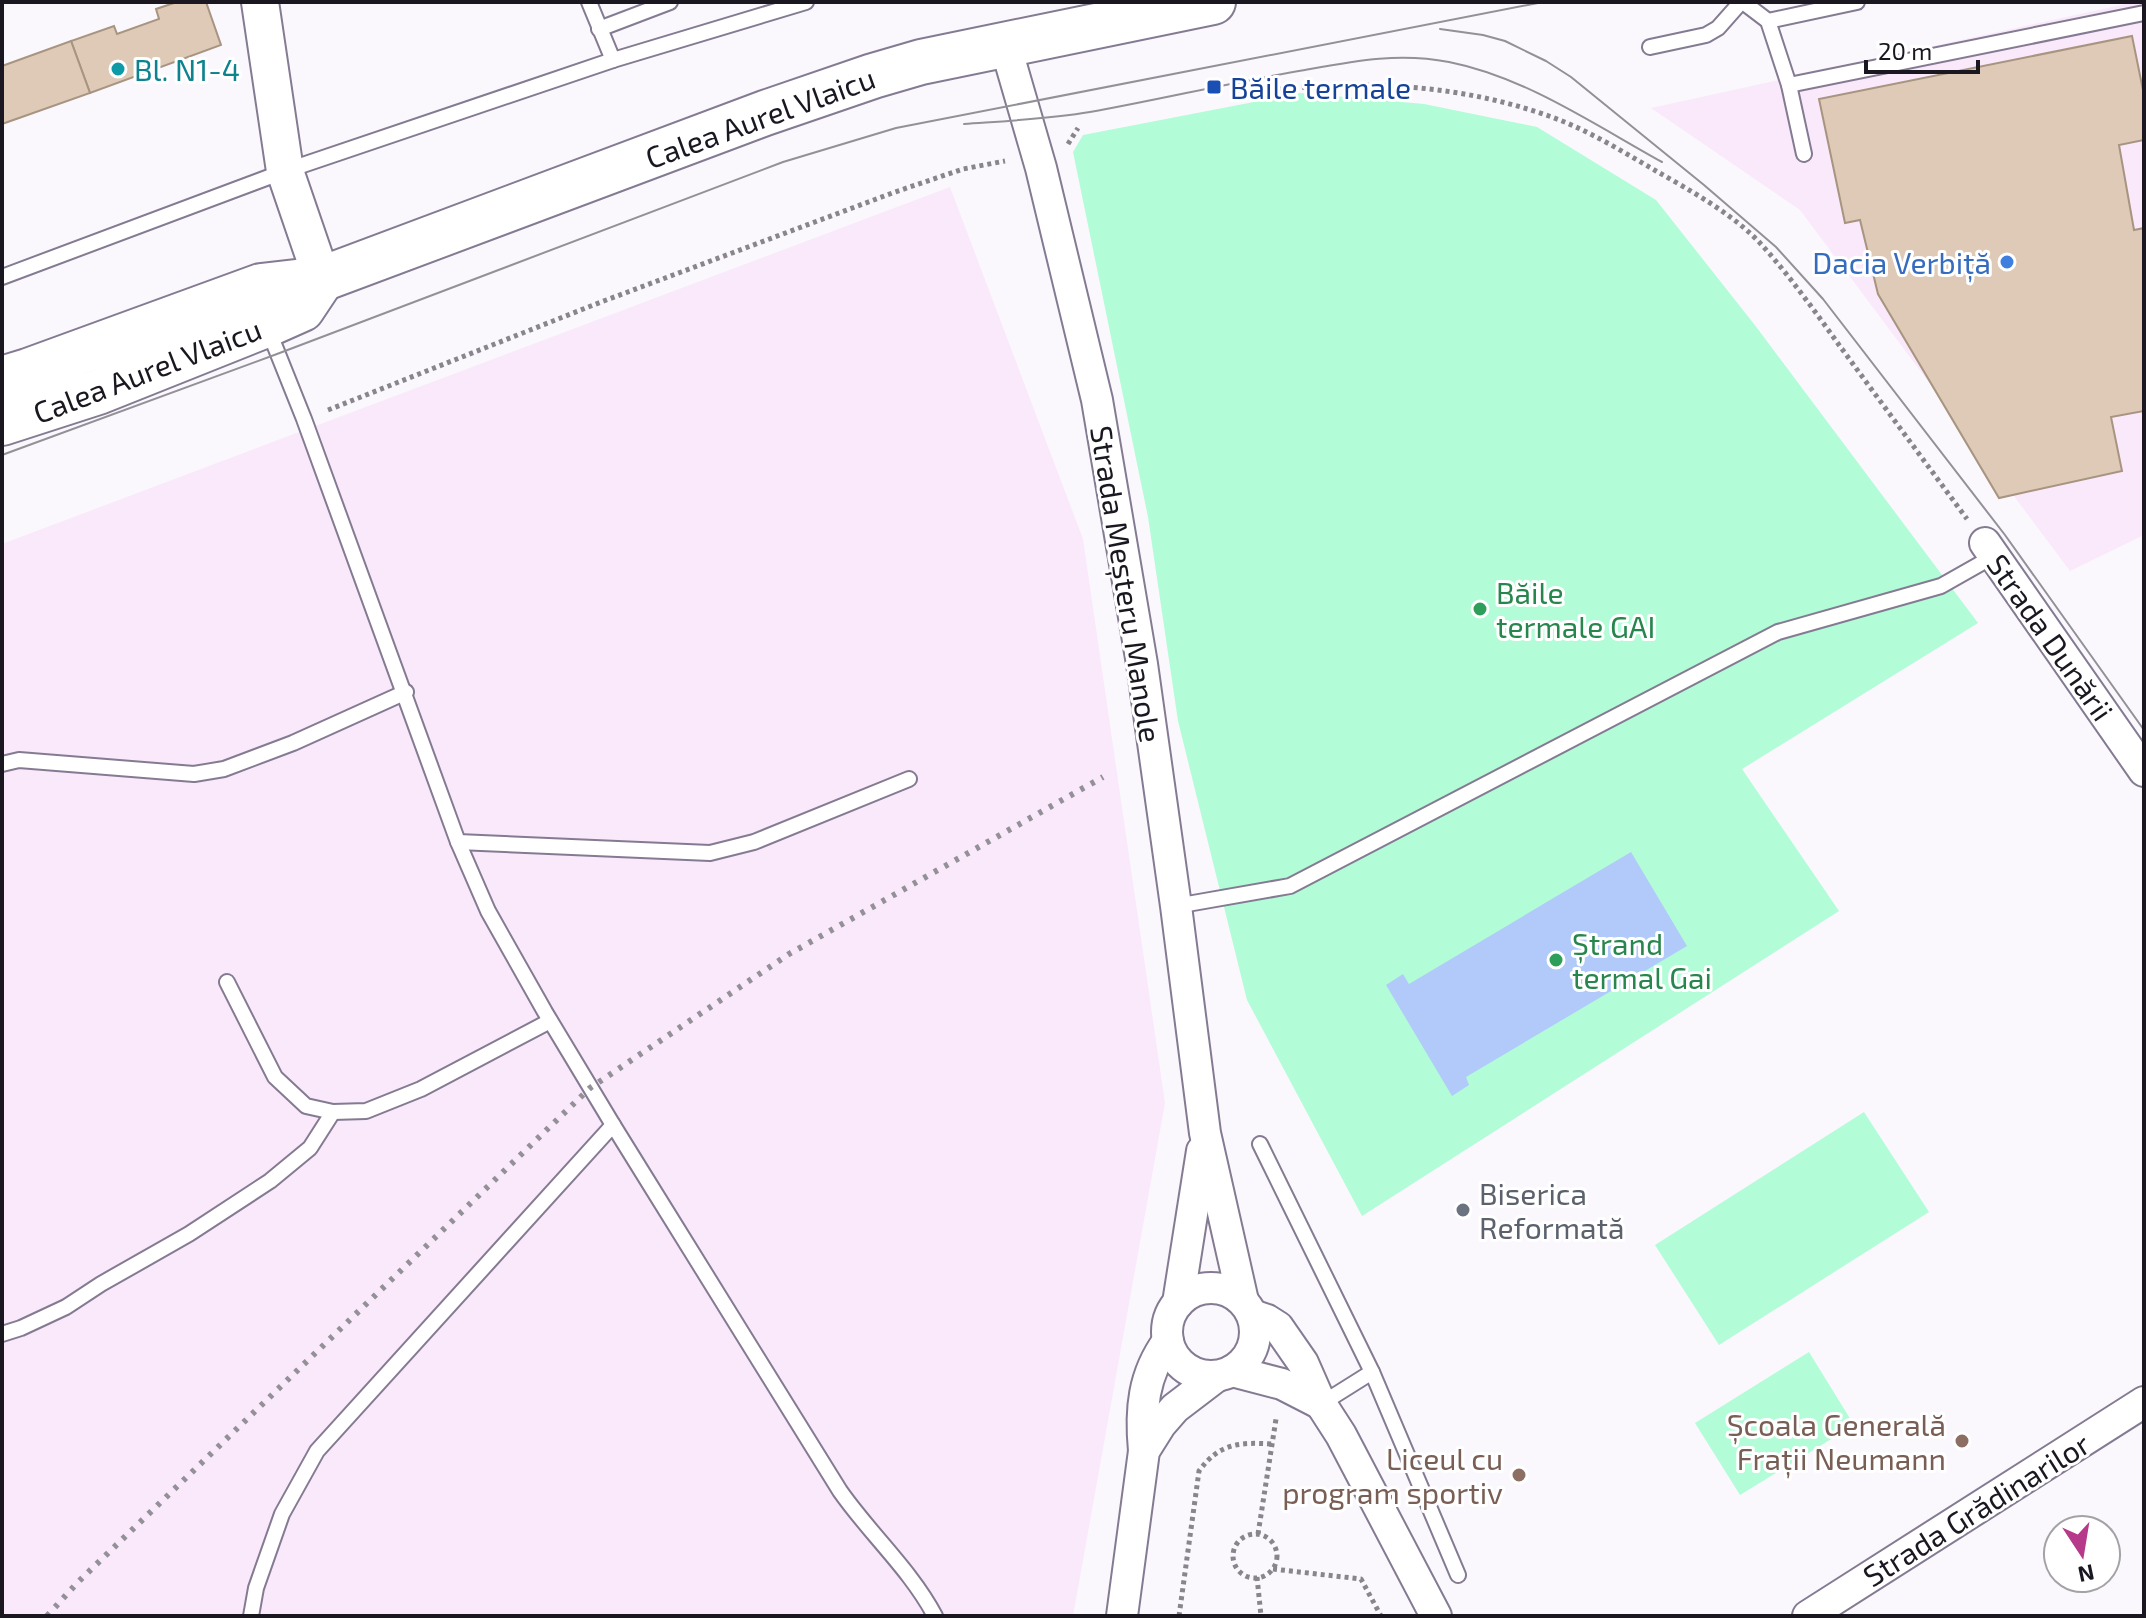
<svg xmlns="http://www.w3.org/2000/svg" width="2146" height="1618" viewBox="0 0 2146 1618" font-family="'Exo 2',sans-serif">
<rect width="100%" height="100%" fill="#faf8fd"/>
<g fill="#f9e9fb">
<polygon points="2135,2 2144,2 2144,535 2070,571 1800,210 1651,108"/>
<polygon points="950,187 1083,539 1165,1103 1073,1616 2,1616 2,544"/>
</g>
<g fill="#b2fcd7">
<polygon points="1300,93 1424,104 1537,127 1656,200 1754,324 1978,623 1742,769 1839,911 1362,1216 1247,1000 1178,721 1148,517 1073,152 1083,135"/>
<polygon points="1864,1112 1929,1212 1719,1345 1655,1245"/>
<polygon points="1809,1352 1854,1425 1740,1495 1695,1423"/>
</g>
<polygon fill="#b2cafa" points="1631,852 1687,946 1466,1077 1469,1085 1452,1096 1386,985 1403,974 1409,984"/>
<g fill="#decab6" stroke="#a79481" stroke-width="2">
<polygon points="177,2 206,2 221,45 90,93 71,41 114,26 117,34 159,19 156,9"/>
<polygon points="2132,36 2144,95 2144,140 2119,145 2134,230 2144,228 2144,411 2111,417 2122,471 1999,498 1878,294 1860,220 1845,223 1819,99"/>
<polygon points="71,41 90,93 2,124 2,66"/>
</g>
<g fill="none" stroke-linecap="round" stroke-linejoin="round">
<g stroke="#847b92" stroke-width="18">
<g id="service">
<polyline points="589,2 613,60"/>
<polyline points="1743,2 1768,21 1789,85 1804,154"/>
<polyline points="1768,21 1857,2"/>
<polyline points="599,29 670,2"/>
<polyline points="1650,47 1706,35 1718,28 1741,2"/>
<polyline points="1789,85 2144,13"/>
<polyline points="2,277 285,171 613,60 806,2"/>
<path d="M268,329L304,419L458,842L488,911L545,1012L613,1125L840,1491C870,1534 910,1569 935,1616"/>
<polyline points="2,764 19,760 194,774 224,769 293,743 406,692"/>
<polyline points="458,842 710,853 754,842 909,779"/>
<polyline points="1176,906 1290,886 1778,632 1941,586 1994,556"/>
<polyline points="227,982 275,1077 306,1106 333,1112 366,1111 421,1089 550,1021"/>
<polyline points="1260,1144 1372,1372 1458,1575"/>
<polyline points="2,1334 21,1328 66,1307 101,1284 189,1234 270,1181 310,1148 333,1112"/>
<polyline points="1321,1404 1372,1372"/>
<polyline points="251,1616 256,1588 282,1514 317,1451 613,1125"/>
</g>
</g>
<g stroke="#847b92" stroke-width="34">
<g id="minor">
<polyline points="1005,44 1041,168 1097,400 1142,664 1176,906 1205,1133 1243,1301"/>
<polyline points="1985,543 2144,771"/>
<circle cx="1211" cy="1332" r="44"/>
<polyline points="1178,1303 1202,1151"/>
<polyline points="1252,1315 1267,1320 1278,1327 1303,1363 1321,1404 1341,1435 1436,1616"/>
<polyline points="1232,1371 1282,1384 1321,1404"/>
<path d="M1144,1451C1140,1410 1143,1375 1168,1341"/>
<polyline points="1122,1616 1144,1451 1161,1424 1175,1408 1217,1376"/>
<polyline points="1808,1616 2144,1402"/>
</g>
</g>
<g stroke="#847b92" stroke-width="40">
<polyline id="tertiary" points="260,2 285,171 322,279"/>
</g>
<g stroke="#847b92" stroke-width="48">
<g id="primary">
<polyline points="2,379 28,371 261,286 322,279 765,113 873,76 921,62 1213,2"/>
<polyline points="2,423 98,392 266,325 302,309 322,279"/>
</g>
</g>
<g stroke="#88858c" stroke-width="5" stroke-dasharray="4 4" stroke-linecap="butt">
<path d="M1262,91C1357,80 1452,83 1543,114C1583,127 1620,150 1656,171C1690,190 1734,215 1760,243C1790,276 1816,313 1842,349C1883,405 1925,462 1967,519"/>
<polyline points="1068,144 1078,128"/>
<polyline points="328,410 601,302 895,192 963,169 1005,161"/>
<polyline points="1258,1534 1276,1419"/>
<circle cx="1255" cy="1556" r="22"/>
<polyline points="1273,1569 1361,1579 1381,1616"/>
<polyline points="1257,1577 1261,1616"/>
<path d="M1179,1616L1199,1471C1219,1443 1240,1442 1272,1444"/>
</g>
<use href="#service" stroke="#fff" stroke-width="14"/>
<use href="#minor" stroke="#fff" stroke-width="30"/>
<use href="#tertiary" stroke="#fff" stroke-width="36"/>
<use href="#primary" stroke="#fff" stroke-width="44"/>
<g stroke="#939097" stroke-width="2">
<polyline points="1440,29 1483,35 1505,41 1546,61 1571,77 1704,185 1776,247 1823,299 2005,535 2144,730"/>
<path d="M964,124C1006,121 1049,119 1090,112C1162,99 1233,82 1305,70C1354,61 1399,52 1449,62C1525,77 1595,125 1662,162"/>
<polyline points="2,455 277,354 783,162 896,128 1543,2"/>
</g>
<polyline stroke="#939097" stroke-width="6" stroke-dasharray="4 8" stroke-linecap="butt" points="47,1616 77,1583 590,1088 789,954 1103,777"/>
</g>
<circle fill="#0f9aa8" stroke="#fff" stroke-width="3" cx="118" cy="69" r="8"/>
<rect fill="#1a4fb4" stroke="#fff" stroke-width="3" x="1206" y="79" width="16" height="16" rx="4"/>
<circle fill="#3f7fe0" stroke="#fff" stroke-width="3" cx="2007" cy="262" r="8"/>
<g fill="#2e9e5b" stroke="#fff" stroke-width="3">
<circle cx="1480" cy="609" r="8"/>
<circle cx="1556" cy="960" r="8"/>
</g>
<circle fill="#6b7280" stroke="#fff" stroke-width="3" cx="1463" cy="1210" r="8"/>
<g fill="#8d6e63" stroke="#fff" stroke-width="3">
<circle cx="1962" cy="1441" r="8"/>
<circle cx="1519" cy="1475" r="8"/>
</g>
<g text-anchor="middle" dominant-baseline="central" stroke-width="6" stroke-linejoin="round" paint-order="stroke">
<g font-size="30" fill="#0d838f" stroke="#fff" text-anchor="start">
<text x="134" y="69">Bl. N1-4</text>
</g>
<g font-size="30" fill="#164399" stroke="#fff" text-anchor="start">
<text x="1230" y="87">Băile termale</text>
</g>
<g font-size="30" fill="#1b1720" stroke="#fff">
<text transform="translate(760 117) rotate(-20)">Calea Aurel Vlaicu</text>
<text transform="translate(147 370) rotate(-21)">Calea Aurel Vlaicu</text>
<text transform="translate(1127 584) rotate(81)">Strada Meșteru Manole</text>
<text transform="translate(2051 637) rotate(55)">Strada Dunării</text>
<text transform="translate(1976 1509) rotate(-32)">Strada Grădinarilor</text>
</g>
<g font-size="30" fill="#366cbe" stroke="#fff" text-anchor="end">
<text x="1991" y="262">Dacia Verbiță</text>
</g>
<g font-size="30" fill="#27864d" stroke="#fff" text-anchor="start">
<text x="1496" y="592">Băile<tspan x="1496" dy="34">termale GAI</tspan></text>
<text x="1572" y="943">Ștrand<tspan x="1572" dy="34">termal Gai</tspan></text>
</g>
<g font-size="30" fill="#5b616d" stroke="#fff" text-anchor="start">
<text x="1479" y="1193">Biserica<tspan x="1479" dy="34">Reformată</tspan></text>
</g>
<g font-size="30" fill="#785e54" stroke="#fff" text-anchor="end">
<text x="1946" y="1424">Școala Generală<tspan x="1946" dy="34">Frații Neumann</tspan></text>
<text x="1503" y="1458">Liceul cu<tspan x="1503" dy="34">program sportiv</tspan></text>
</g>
</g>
<rect width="2146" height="1618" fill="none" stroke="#1b1720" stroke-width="8"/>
<g transform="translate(2082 1554) rotate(168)"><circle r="38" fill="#ffffff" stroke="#a4a2a6" stroke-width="2"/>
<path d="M0-6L14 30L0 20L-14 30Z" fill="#b63a89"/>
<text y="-12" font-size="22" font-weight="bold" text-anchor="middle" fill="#1b1720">N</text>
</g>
<path d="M1866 60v12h112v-12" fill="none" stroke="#1b1720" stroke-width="4"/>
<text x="1878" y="60" font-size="24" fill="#1b1720" stroke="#ffffff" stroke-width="6" paint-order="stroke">20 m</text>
</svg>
